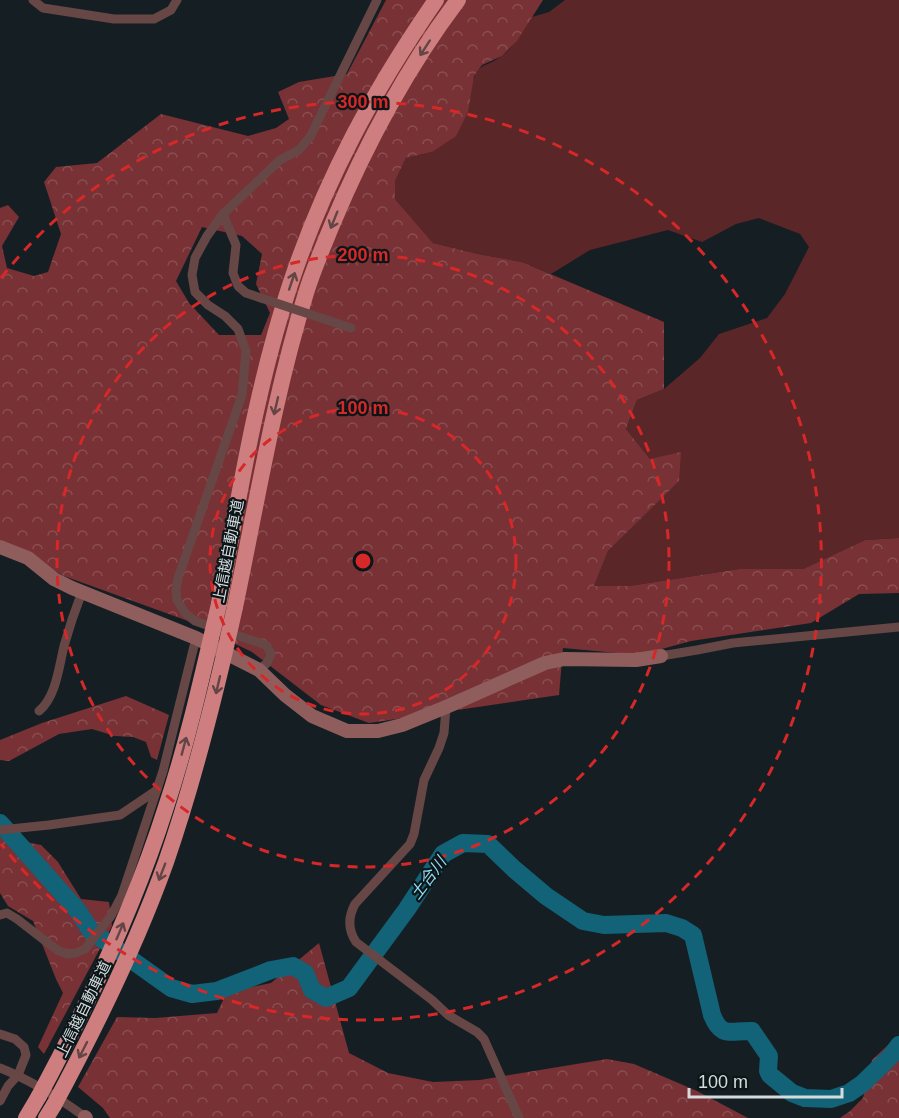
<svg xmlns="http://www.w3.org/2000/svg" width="899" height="1118" viewBox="0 0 899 1118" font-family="Helvetica,'Noto Sans JP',sans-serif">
<defs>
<pattern id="forest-crowns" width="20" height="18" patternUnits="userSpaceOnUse" patternTransform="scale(1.5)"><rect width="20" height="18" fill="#783134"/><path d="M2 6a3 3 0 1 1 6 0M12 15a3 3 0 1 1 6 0" fill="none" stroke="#8a4e51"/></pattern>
</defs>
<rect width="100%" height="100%" fill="#151f23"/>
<path fill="#5b2628" d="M565,0H899V538L865,540L803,569H739L629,586H594L608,551L679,480L650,459L626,429L637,400L664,389L700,358L719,334L767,318L785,294L809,247L800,234L759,218L736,224L702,242L668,230L590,250L551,274L522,262L478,254L433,243L395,199V181L406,158L432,152L471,88C477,60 486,69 503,55C516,45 523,31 532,17L549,12Z"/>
<g fill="url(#forest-crowns)" fill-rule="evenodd">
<path d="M386,0H543L517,41L502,56L482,65L474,76L468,112L456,136L432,152L406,158L395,181V199L433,243L478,254L522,262L664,322V389L637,400L626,429L650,459L681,452L679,481L608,551L594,586H629L739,569H803L865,540L899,538V593L859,594L811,623L691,641L640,655L563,648L559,695L369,723L321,705L252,652L188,621L64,576L0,541V208L8,205L19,217L2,246L7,268L34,276L48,272L61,234L44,182L56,167L97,163L161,114L248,136L276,128L289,119L278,92L299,82L347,74ZM202,227L242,236L262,254L256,284L270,313L261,335H219L189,303L176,281Z"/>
<polygon points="126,696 169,715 157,760 151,757 146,742 133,737 115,736 92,729 59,734 9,761 0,760 0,740 42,723"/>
<polygon points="0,837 41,845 58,862 81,899 109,902 112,926 44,1054 38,1047 63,993 56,979 33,921 8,906 0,893"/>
<polygon points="319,943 349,1053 388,1073 433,1082 480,1080 607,1059 634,1064 697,1091 748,1118 110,1118 103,1108 78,1087 117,1017 155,1018 217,1013 227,992 271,983"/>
<polygon points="889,1044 899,1044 899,1118 840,1118 850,1111 863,1098 872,1060"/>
</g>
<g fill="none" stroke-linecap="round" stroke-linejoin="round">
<path stroke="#126278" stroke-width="18" d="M0,823L78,911L91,931L171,988L192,994L217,991L271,970L293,966L305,973L312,990L326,998L349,988L407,909L443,854L463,843L488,844L514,869L546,896L583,921L604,925L666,923L682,928L693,935L712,1015C722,1039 730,1030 752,1031L769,1056L768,1071L770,1075L792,1093L805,1098L831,1099L849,1093L862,1084L891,1056L899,1045"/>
<g stroke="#674746" stroke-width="9">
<polyline points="33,0 43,8 114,19 154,19 171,10 177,0"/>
<polyline points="223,214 236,245 233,273 238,286 246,293 261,298"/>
<polyline points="661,656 697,650 733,643 899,627"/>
<polyline points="259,670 267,663 271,654 267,646 263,644 195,621 185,613 177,600 176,590 178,578 242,395 246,351 238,329 225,316 208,305 195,292 192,275 195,258 207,236 223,214 280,160 299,150 310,137 377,0"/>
<path d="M446,707L444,733L439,748L424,780L414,834L410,844L355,904C348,917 348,930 356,942L432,1000L448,1015L477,1032L484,1039L519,1118"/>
<path d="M39,711C56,697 59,667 64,646C69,628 75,610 82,592"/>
<polyline points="0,830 49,825 120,815 157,790"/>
<polyline points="0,915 7,913 17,919 57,950 67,954 76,953 85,949 111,916 122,895 163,771 196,638"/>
<polyline points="0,1034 15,1039 24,1047 26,1055 18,1075 8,1086 0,1101"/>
<path d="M0,1068C30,1080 59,1098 85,1117L84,1118"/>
</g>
<g stroke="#905d5d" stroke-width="14">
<polyline points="0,547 28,558 54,579 72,588 196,638 259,670 285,695 312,716 347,731 378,731 402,725 446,707 545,663 564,659 636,660 661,656"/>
<polyline points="85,1117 86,1118"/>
</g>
<g stroke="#ce7e7e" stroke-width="16">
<path d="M219,604C239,497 256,388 290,285C325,180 373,91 436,0"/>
<path d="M235,607C257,502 274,396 306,293C313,270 323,247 332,225C365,146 406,69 458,0"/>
<polyline points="26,1118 39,1096"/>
<polyline points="46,1118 54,1105"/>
</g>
<polyline stroke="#674746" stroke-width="9" points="261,298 351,328"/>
<g stroke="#ce7e7e" stroke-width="16">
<path d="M39,1096C89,1003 134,908 166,807C188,741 203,672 219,604"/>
<path d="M54,1105C96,1027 136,946 166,862C195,778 216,693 235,607"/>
</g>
</g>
<defs><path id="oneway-shaft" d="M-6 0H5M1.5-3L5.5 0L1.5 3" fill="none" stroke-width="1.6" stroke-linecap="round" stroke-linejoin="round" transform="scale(1.5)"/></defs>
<g stroke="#634546">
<use href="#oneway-shaft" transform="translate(425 48) rotate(123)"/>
<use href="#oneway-shaft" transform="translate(334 220) rotate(112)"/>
<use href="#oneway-shaft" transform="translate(292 281) rotate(-71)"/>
<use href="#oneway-shaft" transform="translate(276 406) rotate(103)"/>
<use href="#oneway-shaft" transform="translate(218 685) rotate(103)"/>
<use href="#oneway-shaft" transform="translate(184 746) rotate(-75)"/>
<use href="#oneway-shaft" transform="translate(162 872) rotate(111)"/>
<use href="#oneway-shaft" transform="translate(120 931) rotate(-67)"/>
<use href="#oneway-shaft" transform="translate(83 1050) rotate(117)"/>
</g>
<g fill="none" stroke="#d62828" stroke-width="3" stroke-dasharray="10 8">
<circle cx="363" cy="561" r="153"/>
<circle cx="363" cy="561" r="306"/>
<path d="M1 278A459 459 0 1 1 1 844"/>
</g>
<g text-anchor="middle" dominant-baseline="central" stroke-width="4.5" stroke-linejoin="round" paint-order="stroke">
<g font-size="15" fill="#d5dcde" stroke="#0c1619">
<text transform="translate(228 551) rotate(-79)">上信越自動車道</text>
<text transform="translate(83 1009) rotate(-64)">上信越自動車道</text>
</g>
<g font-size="16" font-style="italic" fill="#96dcf4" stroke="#0c1619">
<text transform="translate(428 878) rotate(-53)">土合川</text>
</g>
</g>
<circle cx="363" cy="561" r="9" fill="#d62828" stroke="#0c1619" stroke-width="3"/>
<g font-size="18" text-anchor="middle" font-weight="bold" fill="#d62828" stroke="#0c1619" stroke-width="4.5" stroke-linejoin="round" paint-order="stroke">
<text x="363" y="108">300 m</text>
<text x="363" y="261">200 m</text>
<text x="363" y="414">100 m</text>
</g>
<path d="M689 1088v9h153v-9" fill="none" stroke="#d5dcde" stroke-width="3"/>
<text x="698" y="1088" font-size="18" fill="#d5dcde" stroke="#0c1619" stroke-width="4.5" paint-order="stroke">100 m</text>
</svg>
